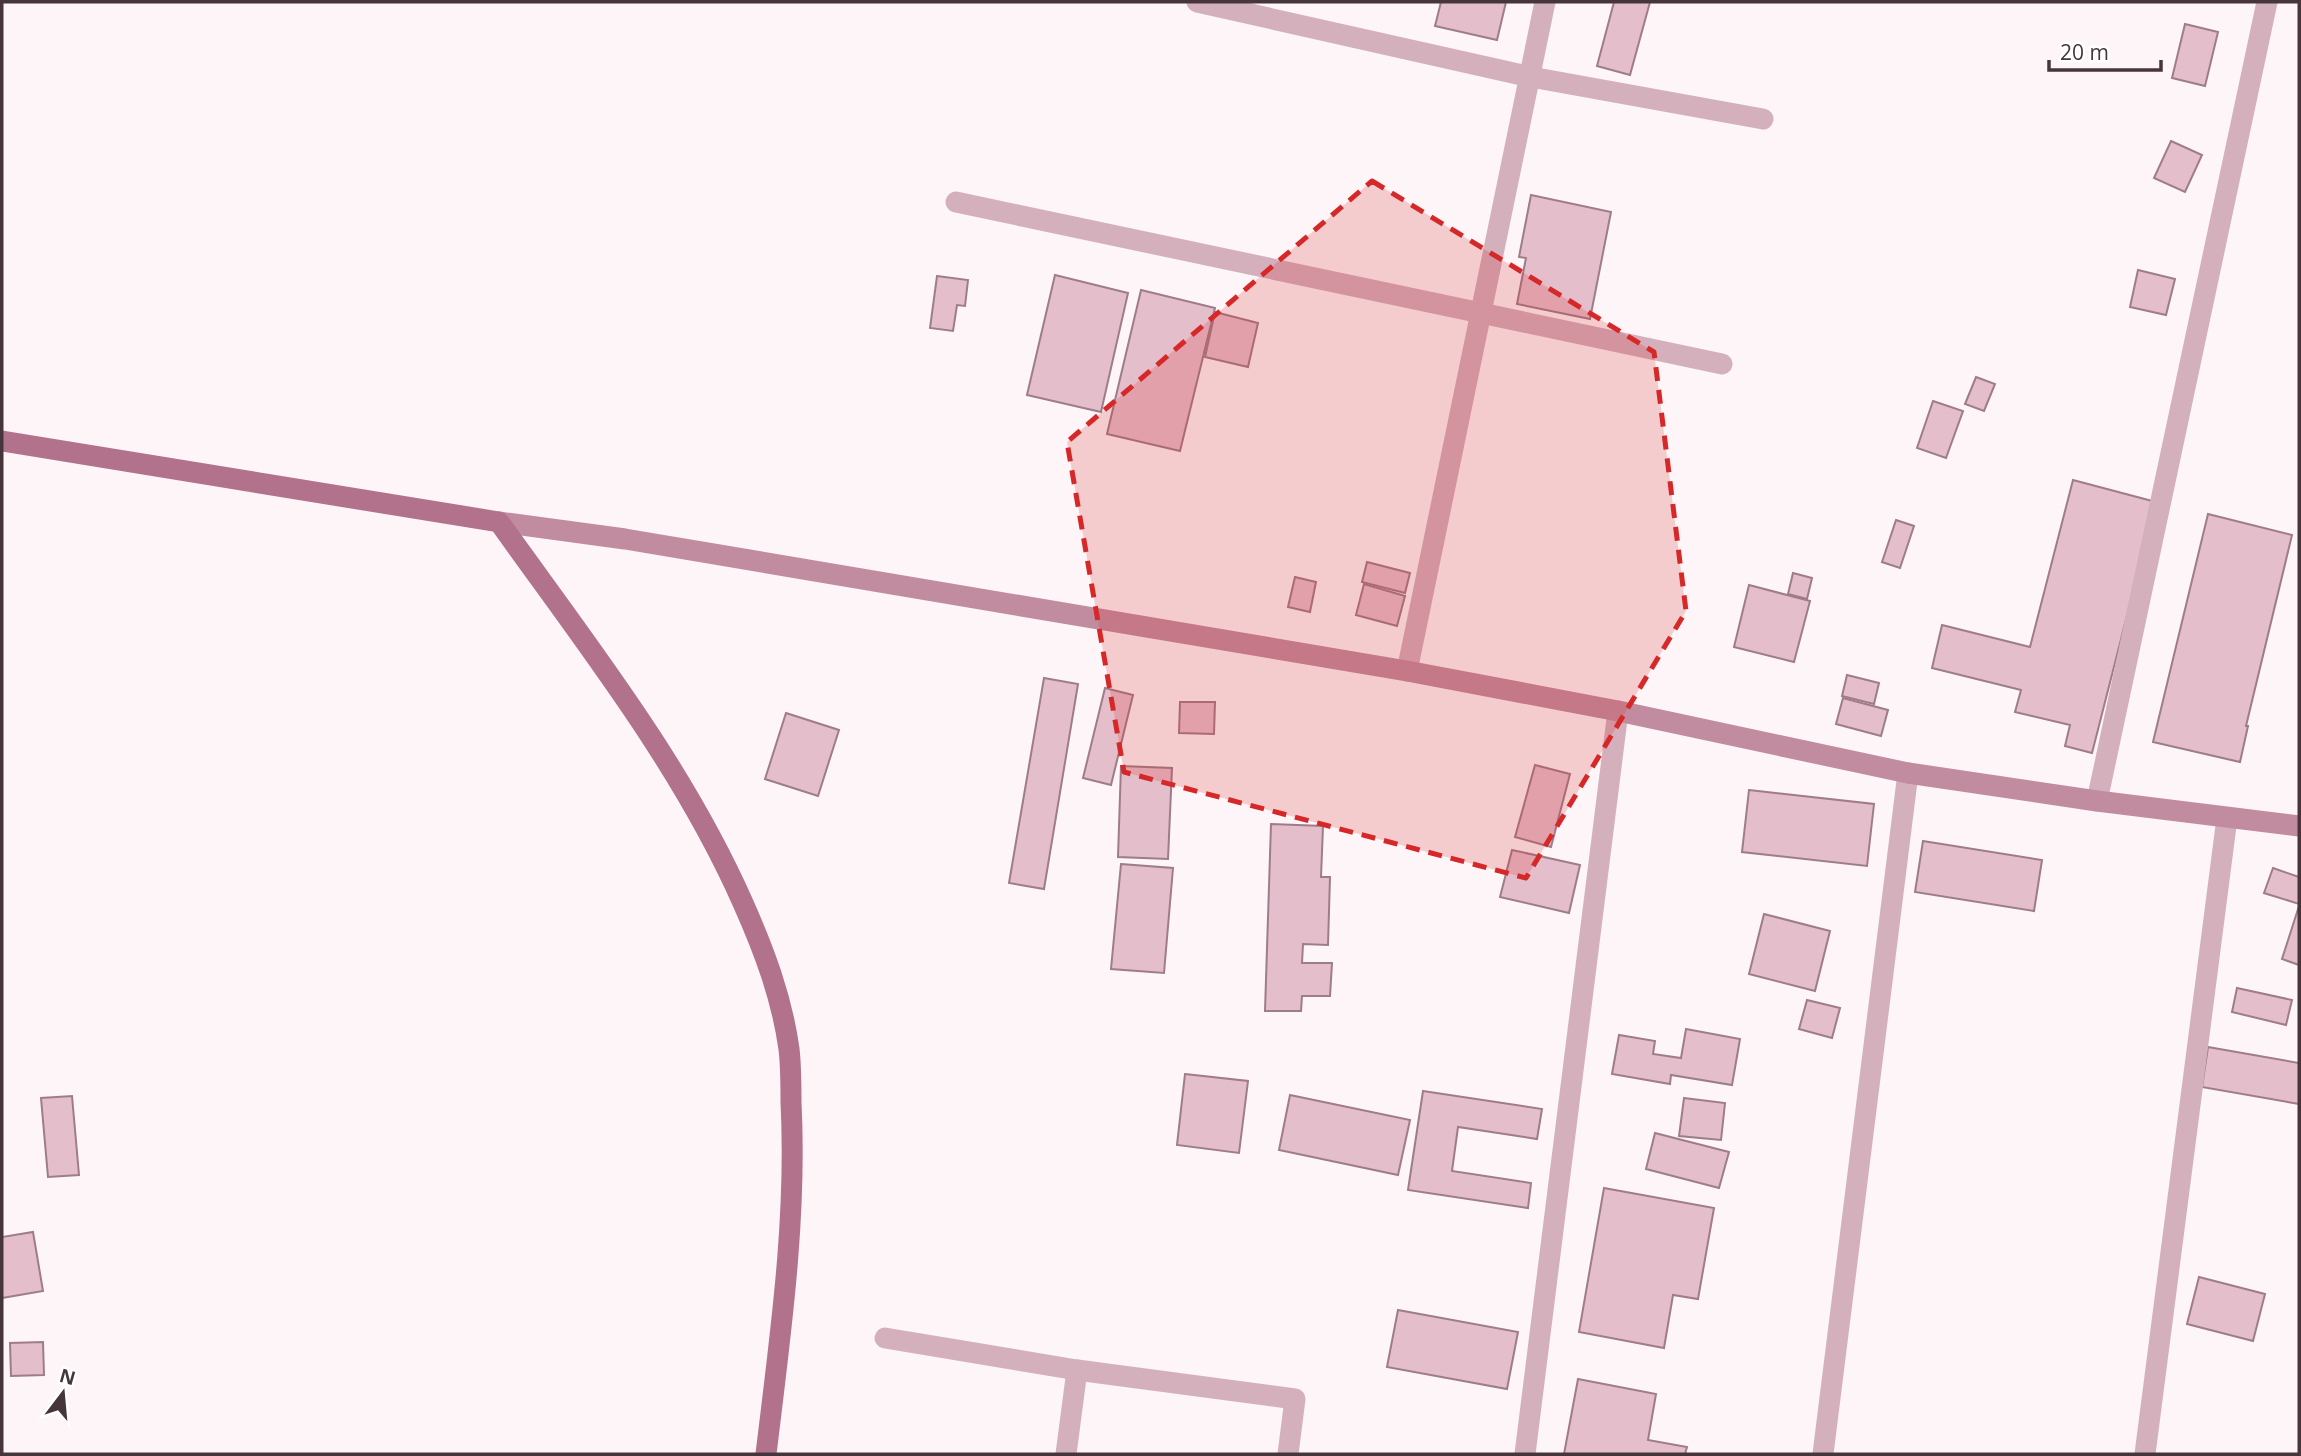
<svg xmlns="http://www.w3.org/2000/svg" width="2301" height="1456" viewBox="0 0 2301 1456" font-family="'Open Sans',sans-serif">
<rect width="100%" height="100%" fill="#fdf5f7"/>
<g fill="#e4becb" stroke="#9f7c89" stroke-width="2">
<polygon points="1441,2 1506,2 1497,40 1435,26"/>
<polygon points="1614,2 1650,2 1630,75 1597,66"/>
<polygon points="2185,24 2218,32 2205,86 2172,78"/>
<polygon points="2171,141 2202,155 2185,192 2154,178"/>
<polygon points="1531,195 1611,212 1590,319 1517,304 1526,258 1519,257"/>
<polygon points="2138,270 2175,279 2166,315 2130,307"/>
<polygon points="1055,275 1128,293 1101,412 1027,395"/>
<polygon points="937,276 968,280 965,306 957,305 953,331 930,328"/>
<polygon points="1141,290 1215,308 1180,451 1107,434"/>
<polygon points="1215,312 1258,323 1248,367 1205,357"/>
<polygon points="1976,377 1995,384 1984,411 1965,404"/>
<polygon points="1933,401 1963,411 1946,458 1917,448"/>
<polygon points="2073,480 2156,502 2092,753 2065,746 2070,725 2015,712 2021,690 1932,668 1942,625 2030,647"/>
<polygon points="2208,514 2292,535 2246,726 2248,726 2240,762 2153,742"/>
<polygon points="1896,520 1914,526 1900,568 1882,562"/>
<polygon points="1367,562 1410,573 1405,593 1362,582"/>
<polygon points="1793,573 1812,578 1807,599 1788,594"/>
<polygon points="1295,577 1316,582 1310,612 1288,607"/>
<polygon points="1364,584 1405,596 1397,626 1356,615"/>
<polygon points="1749,585 1810,601 1794,662 1734,647"/>
<polygon points="1847,675 1879,683 1874,704 1842,696"/>
<polygon points="1044,678 1078,684 1044,889 1009,883"/>
<polygon points="1105,688 1133,695 1111,785 1083,778"/>
<polygon points="1843,698 1888,710 1881,736 1836,724"/>
<polygon points="1180,702 1215,702 1214,734 1179,733"/>
<polygon points="786,713 839,730 818,796 765,779"/>
<polygon points="1535,765 1570,774 1551,847 1515,837"/>
<polygon points="1121,766 1172,768 1168,859 1118,857"/>
<polygon points="1749,790 1874,804 1867,866 1742,852"/>
<polygon points="1271,824 1323,826 1321,877 1330,877 1328,945 1303,944 1302,963 1332,963 1330,996 1302,996 1301,1011 1265,1011"/>
<polygon points="1923,841 2042,860 2034,911 1915,892"/>
<polygon points="1512,850 1580,865 1569,913 1500,897"/>
<polygon points="1121,864 1173,868 1164,973 1111,969"/>
<polygon points="2273,868 2299,877 2299,904 2264,893"/>
<polygon points="2299,906 2299,965 2282,959"/>
<polygon points="1764,914 1830,931 1815,991 1749,974"/>
<polygon points="2237,988 2292,1000 2286,1025 2232,1012"/>
<polygon points="1807,1000 1840,1008 1832,1038 1799,1029"/>
<polygon points="1686,1029 1740,1039 1732,1085 1671,1075 1670,1084 1612,1074 1619,1035 1655,1041 1653,1054 1681,1058"/>
<polygon points="2208,1047 2299,1063 2299,1104 2202,1087"/>
<polygon points="1185,1074 1248,1081 1239,1153 1177,1145"/>
<polygon points="1423,1091 1542,1109 1537,1139 1458,1127 1452,1171 1531,1183 1528,1208 1408,1190"/>
<polygon points="1290,1095 1410,1120 1398,1175 1279,1150"/>
<polygon points="72,1096 79,1175 48,1177 41,1098"/>
<polygon points="1684,1098 1725,1103 1721,1140 1679,1136"/>
<polygon points="1655,1133 1729,1152 1719,1188 1646,1169"/>
<polygon points="1604,1188 1714,1208 1698,1299 1673,1295 1664,1348 1579,1332"/>
<polygon points="33,1232 43,1291 2,1298 2,1237"/>
<polygon points="2199,1277 2265,1294 2253,1341 2187,1324"/>
<polygon points="1398,1310 1518,1332 1507,1389 1387,1367"/>
<polygon points="43,1342 44,1375 11,1376 10,1343"/>
<polygon points="1578,1379 1656,1394 1648,1440 1687,1447 1685,1454 1564,1454"/>
</g>
<g fill="none" stroke-linecap="round" stroke-linejoin="round">
<g stroke="#d4b0bd" stroke-width="21">
<polyline points="1197,2 1531,77 1763,119"/>
<polyline points="956,202 1722,364"/>
<polyline points="1407,671 1545,2"/>
<polyline points="2097,801 2267,2"/>
<polyline points="885,1338 1077,1370 1295,1399 1288,1454"/>
<polyline points="1066,1454 1077,1370"/>
<polyline points="1525,1454 1618,711"/>
<polyline points="1823,1454 1908,773"/>
<polyline points="2145,1454 2227,818"/>
</g>
<polyline stroke="#c18ca0" stroke-width="21" points="499,522 625,539 1407,671 1618,711 1908,773 2097,801 2299,826"/>
<path stroke="#b2728c" stroke-width="21" d="M2,441L499,522C587,645 682,765 743,903C764,950 782,998 789,1049C791,1066 791,1084 791,1102C797,1220 780,1337 766,1454"/>
</g>
<path fill="#d62828" fill-opacity="0.2" stroke="#d62828" stroke-width="5" stroke-dasharray="14 9" stroke-linejoin="round" d="M1372,181L1654,352L1686,611L1526,878L1124,772L1067,442Z"/>
<rect width="2301" height="1456" fill="none" stroke="#46363c" stroke-width="7"/>
<g transform="translate(63 1393) rotate(16)" stroke="#ffffff" stroke-width="5" paint-order="stroke">
<path d="M0-5L12 26L0 18L-12 26Z" fill="#46363c"/>
<text y="-10" font-size="19" font-weight="bold" text-anchor="middle" fill="#46363c">N</text>
</g>
<path d="M2049 60v10h112v-10" fill="none" stroke="#46363c" stroke-width="3.5"/>
<text x="2060" y="60" font-size="21" fill="#46363c" stroke="#ffffff" stroke-width="5" paint-order="stroke">20 m</text>
</svg>
